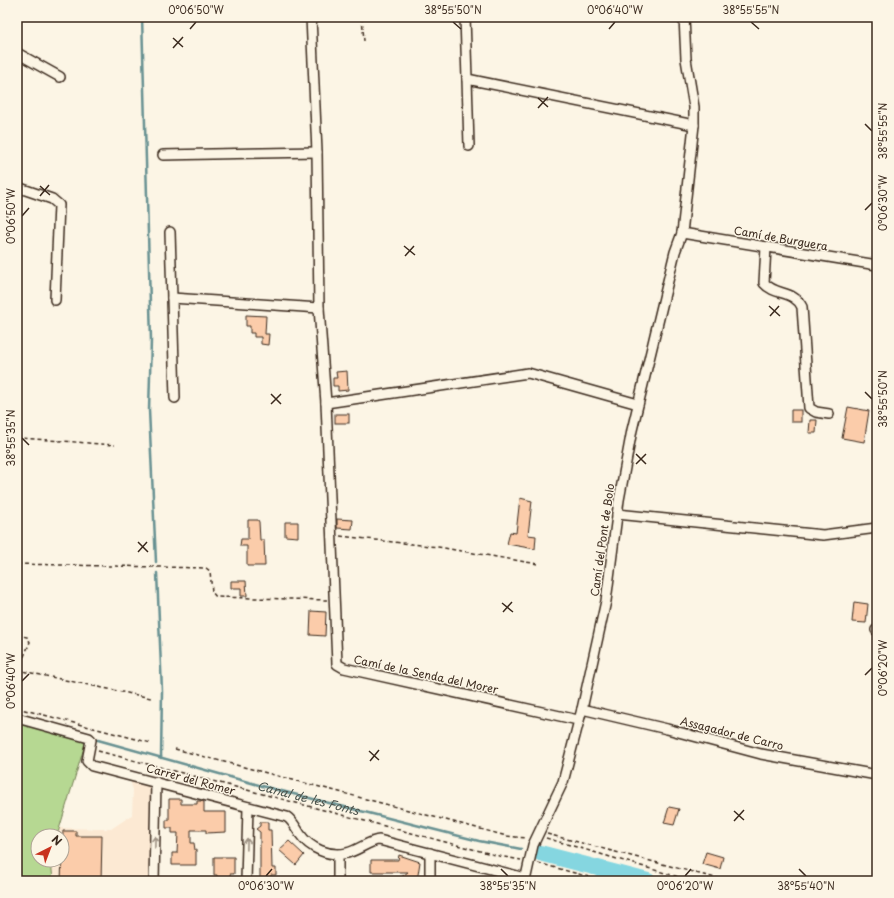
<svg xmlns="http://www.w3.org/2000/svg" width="894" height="898" viewBox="0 0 894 898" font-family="'Playpen Sans',sans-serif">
<rect width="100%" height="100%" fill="#fcf5e5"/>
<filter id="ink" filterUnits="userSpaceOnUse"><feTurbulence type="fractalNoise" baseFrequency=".025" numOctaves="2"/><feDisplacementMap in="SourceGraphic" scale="8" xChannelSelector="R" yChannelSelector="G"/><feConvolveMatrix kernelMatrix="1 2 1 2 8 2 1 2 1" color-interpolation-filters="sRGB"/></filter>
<g filter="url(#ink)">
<polygon fill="#fce9d3" points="130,780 149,785 152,791 150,881 53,881 51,860 62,860 62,836 57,836 59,828 111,829 132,815 133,790"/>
<polygon fill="#b6d892" stroke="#788158" points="17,723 86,741 57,836 38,836 38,860 51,860 53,881 17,881"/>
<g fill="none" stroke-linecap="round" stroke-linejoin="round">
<g stroke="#679192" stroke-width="2.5">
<polyline points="142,17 151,340 149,410 156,562"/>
<polyline points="157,573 162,691 161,758"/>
<path id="s1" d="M98,740L266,787L479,841L521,849"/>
</g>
<polyline stroke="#85d6e0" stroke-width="16" points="540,853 648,881"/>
</g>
<g fill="#fbccaa" stroke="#3b2a1e">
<polygon points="246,315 266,316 265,334 269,334 268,345 261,344 261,337 254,337 254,333 250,333 250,326 246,326"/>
<polygon points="347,371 348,390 338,391 338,386 333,386 333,378 337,378 336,372"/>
<polygon points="848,407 869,411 864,442 842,438"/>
<rect x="791" y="410" width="10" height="12"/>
<rect x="335" y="414" width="14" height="9"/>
<polygon points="810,420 817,420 816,433 809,433"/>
<polygon points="520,498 532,501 528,535 536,536 535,549 507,544 510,532 516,533"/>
<polygon points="337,519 353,520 352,529 337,528"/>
<polygon points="248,520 258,520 259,522 260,540 264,540 265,566 247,566 247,546 240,546 241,539 248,539"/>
<polygon points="285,522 298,522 298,537 285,536"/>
<polygon points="231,581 246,581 247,596 241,596 241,588 231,588"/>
<polygon points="854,602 868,604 866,623 852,622"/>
<polygon points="311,611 326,612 325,636 310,635"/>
<polygon points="169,799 181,799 181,804 197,804 197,801 202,801 204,802 204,812 226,812 226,832 206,833 206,830 191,830 191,843 194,843 195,850 196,850 196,865 172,865 172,853 177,853 178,833 172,833 172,828 166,828 166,820 169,820"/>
<polygon points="669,807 679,809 674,825 664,823"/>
<polygon points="260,822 268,822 268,830 271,830 272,868 276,868 276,875 271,875 271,881 260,881 260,832 256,829 260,826"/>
<polygon points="63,831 76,831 76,836 102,836 101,881 61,881"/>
<polygon points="289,841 304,855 296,865 279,850"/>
<polygon points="706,852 723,857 720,869 702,864"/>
<polygon points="399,855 420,862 417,881 396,881 408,872 371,872 371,860 398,860"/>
<polygon points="214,857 234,857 234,874 230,874 230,878 217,878 217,875 214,875"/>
</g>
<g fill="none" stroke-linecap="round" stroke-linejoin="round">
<g stroke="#3b2a1e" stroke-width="12">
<g id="minor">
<polyline points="311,17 317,152 319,308 326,403 337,664 344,668 578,720"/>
<polyline points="465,17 467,79 694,125"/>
<polyline points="17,53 60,77"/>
<polyline points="467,79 469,146"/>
<polyline points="163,155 317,152"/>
<polyline points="17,187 52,199 59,205 55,300"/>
<polyline points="170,232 175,398"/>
<polyline points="682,233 877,265"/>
<path d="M766,247L764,283C775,296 794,290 802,307L809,408L816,412L829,414"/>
<polyline points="172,298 319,308"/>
<polyline points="326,403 528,373 638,404"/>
<polyline points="617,514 823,535 877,528"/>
<polyline points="876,630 877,630"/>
<polyline points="582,709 667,729 761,754 877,775"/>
<path d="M17,718L89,738L91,740L87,761L92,766L287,817C293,821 296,828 300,834C310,849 330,857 347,853C357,851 371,840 379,840L525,878"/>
<polyline points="154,881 156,782"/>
<polyline points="246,881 248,807"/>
<polyline points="338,881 338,855"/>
<polyline points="430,881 430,853"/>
<polyline points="525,881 533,845 563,782 582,709 606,601 619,500 632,430 675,252 682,233 694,125 694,107 686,59 684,17"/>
</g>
</g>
<g stroke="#3b2a1e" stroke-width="1.5" stroke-dasharray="4 3" stroke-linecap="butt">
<polyline points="362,17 364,41"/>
<polyline points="17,440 21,438 115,445"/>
<polyline points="340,536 438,547 538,564"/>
<polyline points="17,564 206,568 210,571 212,592 216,597 327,600"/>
<polyline points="17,635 27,637 30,642 20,666 22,671 151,698"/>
<polyline points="17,672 19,668"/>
<polyline points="17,708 151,743"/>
<polyline points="175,749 507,836 526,838"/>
<polyline points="98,751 499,856 521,860"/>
<polyline points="547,834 727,881"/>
<polyline points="546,838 692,881"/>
<polyline points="538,863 604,881"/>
</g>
<use href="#minor" stroke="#fcf5e5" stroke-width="9"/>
</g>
<defs><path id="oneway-shaft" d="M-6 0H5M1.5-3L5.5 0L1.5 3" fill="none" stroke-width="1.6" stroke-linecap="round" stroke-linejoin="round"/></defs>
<g stroke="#9c9082">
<use href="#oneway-shaft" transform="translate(155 842) rotate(-89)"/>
<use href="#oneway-shaft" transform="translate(247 844) rotate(-89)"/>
</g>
</g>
<path fill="none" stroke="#3b2a1e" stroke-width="1.5" d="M453,22L461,29M751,22L759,29M190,29L196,22M609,29L615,22M173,38L183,47M173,48L183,37M538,98L548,107M538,108L548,97M865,124L872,131M40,186L50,195M40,196L49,185M865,210L872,203M22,216L29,208M404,246L415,255M405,256L414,246M769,306L780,316M770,316L779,306M865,392L872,399M271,394L281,404M271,404L281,394M22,438L29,445M636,454L646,464M636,464L646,454M138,542L148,552M138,552L147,542M502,603L513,612M503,612L512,602M865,675L872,668M22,681L29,674M369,751L379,760M370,761L379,750M734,811L744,820M734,821L744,810M501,869L508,876M799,869L806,876M266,876L272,869M685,876L691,869"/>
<g text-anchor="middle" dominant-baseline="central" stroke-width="3" stroke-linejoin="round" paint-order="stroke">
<g font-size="11" fill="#3b2a1e" stroke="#fcf5e5">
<text transform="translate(781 238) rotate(10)">Camí de Burguera</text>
<text transform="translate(602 540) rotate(-82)">Camí del Pont de Bolo</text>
<text transform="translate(426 674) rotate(12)">Camí de la Senda del Morer</text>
<text transform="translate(732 733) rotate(14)">Assagador de Carro</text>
<text transform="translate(191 779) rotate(15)">Carrer del Romer</text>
</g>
<g font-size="12" font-style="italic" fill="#4e554e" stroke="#fcf5e5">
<text stroke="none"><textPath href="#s1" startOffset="218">Canal de les Fonts</textPath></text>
</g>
</g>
<rect width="894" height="898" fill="none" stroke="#fcf5e5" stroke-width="44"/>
<g transform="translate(50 848) rotate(42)"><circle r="19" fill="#fcf5e5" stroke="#afa495"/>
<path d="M0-3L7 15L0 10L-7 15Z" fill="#c8321e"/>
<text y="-6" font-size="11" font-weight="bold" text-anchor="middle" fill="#3b2a1e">N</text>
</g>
<rect x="22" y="22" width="850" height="854" fill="none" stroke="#3b2a1e" stroke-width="1.5"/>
<g font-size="10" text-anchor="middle" fill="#3b2a1e">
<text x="196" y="14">0°06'50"W</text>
<text x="453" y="14">38°55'50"N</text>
<text x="615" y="14">0°06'40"W</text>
<text x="751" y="14">38°55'55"N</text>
<text transform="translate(883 131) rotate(-90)" y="4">38°55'55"N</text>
<text transform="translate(883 203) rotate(-90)" y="4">0°06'30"W</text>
<text transform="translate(11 216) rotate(-90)" y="4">0°06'50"W</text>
<text transform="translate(883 399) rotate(-90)" y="4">38°55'50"N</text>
<text transform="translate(11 438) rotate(-90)" y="4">38°55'35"N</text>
<text transform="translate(883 668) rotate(-90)" y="4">0°06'20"W</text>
<text transform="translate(11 681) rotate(-90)" y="4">0°06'40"W</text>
<text x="266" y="890">0°06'30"W</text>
<text x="508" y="890">38°55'35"N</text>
<text x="685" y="890">0°06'20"W</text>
<text x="806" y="890">38°55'40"N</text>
</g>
</svg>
